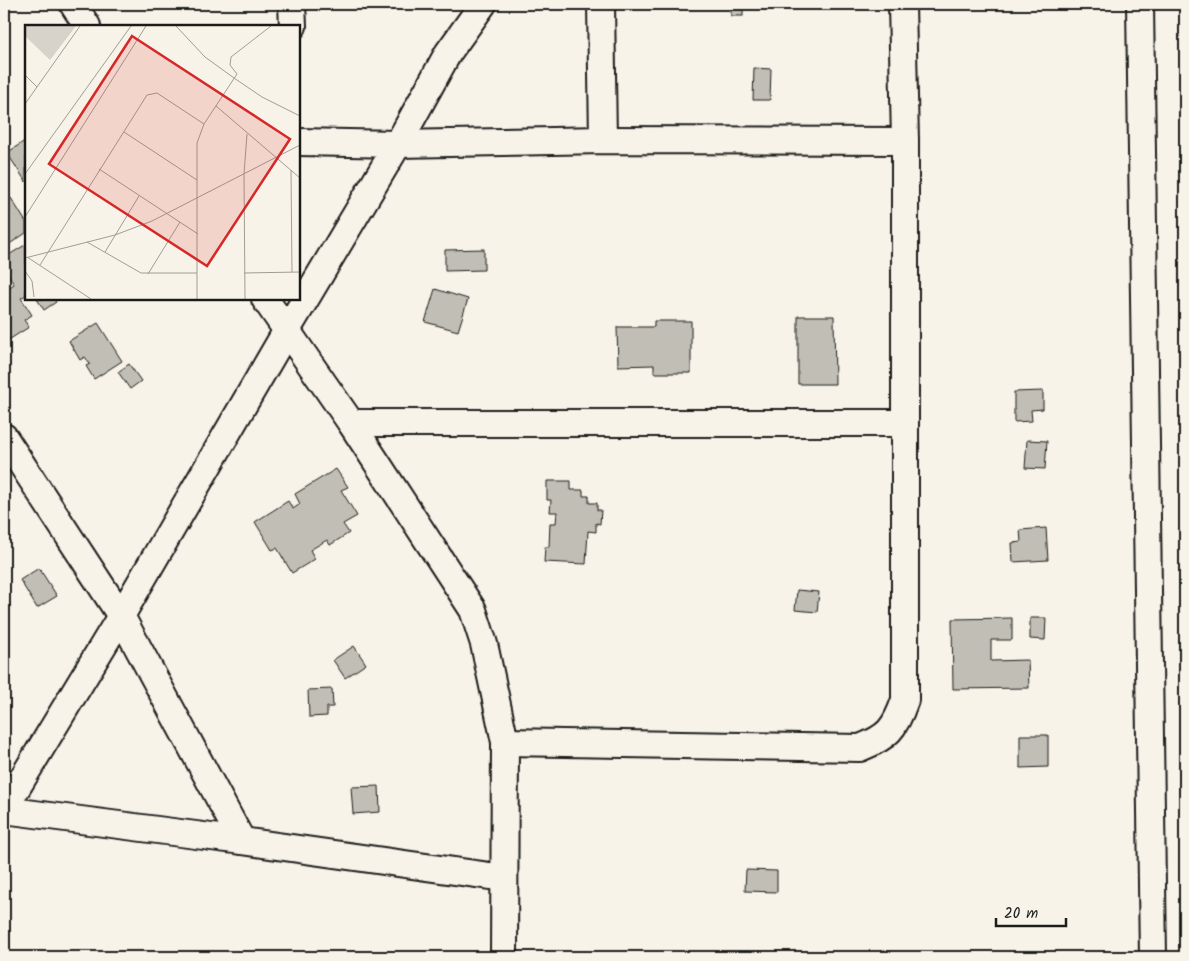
<svg xmlns="http://www.w3.org/2000/svg" width="1189" height="961" viewBox="0 0 1189 961" font-family="Kalam,sans-serif">
<rect width="100%" height="100%" fill="#f7f3e8"/>
<filter id="ink" filterUnits="userSpaceOnUse"><feTurbulence type="fractalNoise" baseFrequency=".02" numOctaves="2"/><feDisplacementMap in="SourceGraphic" scale="10" xChannelSelector="R" yChannelSelector="G"/><feConvolveMatrix kernelMatrix="1 2 1 2 8 2 1 2 1" color-interpolation-filters="sRGB"/></filter>
<g filter="url(#ink)">
<g fill="#c0beb5" stroke="#1c1c1c">
<rect x="731" y="4" width="12" height="12"/>
<polygon points="755,4 783,4 783,7 755,6"/>
<polygon points="754,68 771,69 770,100 753,100"/>
<polygon points="26,140 26,182 7,153"/>
<polygon points="11,198 26,222 26,233 8,245 4,239 4,203"/>
<polygon points="25,245 26,247 26,295 21,298 32,315 24,320 29,327 7,341 4,336 4,291 14,284 4,268 4,258"/>
<polygon points="484,249 484,270 445,271 445,250"/>
<polygon points="435,289 468,299 458,331 425,322"/>
<polygon points="37,299 54,299 56,302 44,310"/>
<polygon points="798,316 834,316 835,384 798,384"/>
<polygon points="654,321 691,321 691,373 654,373 654,365 618,366 617,327 654,327"/>
<polygon points="98,323 122,361 94,379 86,366 90,364 85,357 80,360 69,341"/>
<polygon points="129,364 141,381 130,389 118,372"/>
<polygon points="1043,391 1043,409 1031,410 1032,421 1014,422 1014,392"/>
<polygon points="1027,440 1047,441 1045,469 1025,468"/>
<polygon points="336,469 348,487 341,490 357,516 343,524 349,533 330,545 327,540 310,550 315,559 292,573 277,548 272,550 255,522 288,501 293,509 300,504 295,494"/>
<polygon points="547,481 571,481 571,490 583,490 583,496 589,496 589,503 597,503 597,510 601,510 600,524 596,523 596,532 588,531 586,564 544,562 545,547 549,547 550,523 556,523 557,512 550,512 551,500 547,500"/>
<polygon points="1046,528 1048,560 1013,562 1012,543 1021,542 1020,530"/>
<polygon points="39,568 57,596 37,608 20,580"/>
<polygon points="797,590 819,592 817,612 795,610"/>
<polygon points="1012,618 1012,640 991,640 991,661 1028,660 1029,688 953,689 952,619"/>
<polygon points="1030,618 1046,618 1045,640 1030,639"/>
<polygon points="354,646 366,664 345,678 333,660"/>
<polygon points="332,689 333,707 327,707 327,716 309,717 308,690"/>
<polygon points="1020,735 1048,735 1048,767 1020,768"/>
<polygon points="379,786 380,812 353,814 351,787"/>
<polygon points="746,870 777,871 777,892 745,891"/>
</g>
<g fill="none" stroke-linecap="round" stroke-linejoin="round">
<g stroke="#1c1c1c" stroke-width="30">
<g id="minor">
<polyline points="73,4 87,26"/>
<polyline points="292,4 293,26"/>
<polyline points="601,4 603,140"/>
<polyline points="1140,4 1153,957"/>
<polyline points="299,142 398,144 603,140 905,141"/>
<polyline points="265,299 351,423 473,610 484,644 505,742 504,957"/>
<polyline points="351,423 904,423"/>
<polyline points="4,437 121,616 242,841"/>
<path d="M505,742L860,748C888,737 895,729 905,700V141L902,4"/>
<polyline points="4,809 121,616 287,330 398,144 448,53 483,4"/>
<polyline points="4,810 242,841 504,878"/>
</g>
</g>
<use href="#minor" stroke="#f7f3e8" stroke-width="26"/>
</g>
</g>
<g transform="translate(25 25)">
<rect width="275" height="275" fill="#f7f3e8"/>
<path d="M0,1H51L25,35L0,11Z" fill="#d7d3cb"/>
<path fill="none" stroke="#9f9d96" stroke-width="1" d="M151,1L180,32L209,53L237,72L275,91M0,50L12,62M0,79L55,1M191,81L275,153M99,107L172,155M74,144L173,209M266,145L267,247M0,149L106,1M0,192L121,1M62,217L116,248H172M80,227L114,171M2,232L66,274M0,233L90,210L127,196L275,120M15,240L122,70L132,68L179,99M0,246L7,256L9,272M219,248L275,247M123,249L155,197M172,274V118L179,99L212,49L205,40L206,32L246,1M220,274L219,149L222,109"/>
<path fill="#d62828" fill-opacity="0.15" stroke="#d62828" stroke-width="2.5" d="M107,11L265,114L182,241L24,139Z"/>
<rect width="275" height="275" fill="none" stroke="#1c1c1c" stroke-width="2.5"/>
</g>
<rect width="1189" height="961" fill="none" stroke="#f7f3e8" stroke-width="20"/>
<rect x="10" y="10" width="1169" height="941" fill="none" stroke="#1c1c1c" stroke-width="2" filter="url(#ink)"/>
<path d="M996 918v8h70v-8" fill="none" stroke="#1c1c1c" stroke-width="2.5"/>
<text x="1004" y="918" font-size="15" fill="#1c1c1c" stroke="#f7f3e8" stroke-width="4" paint-order="stroke">20 m</text>
</svg>
